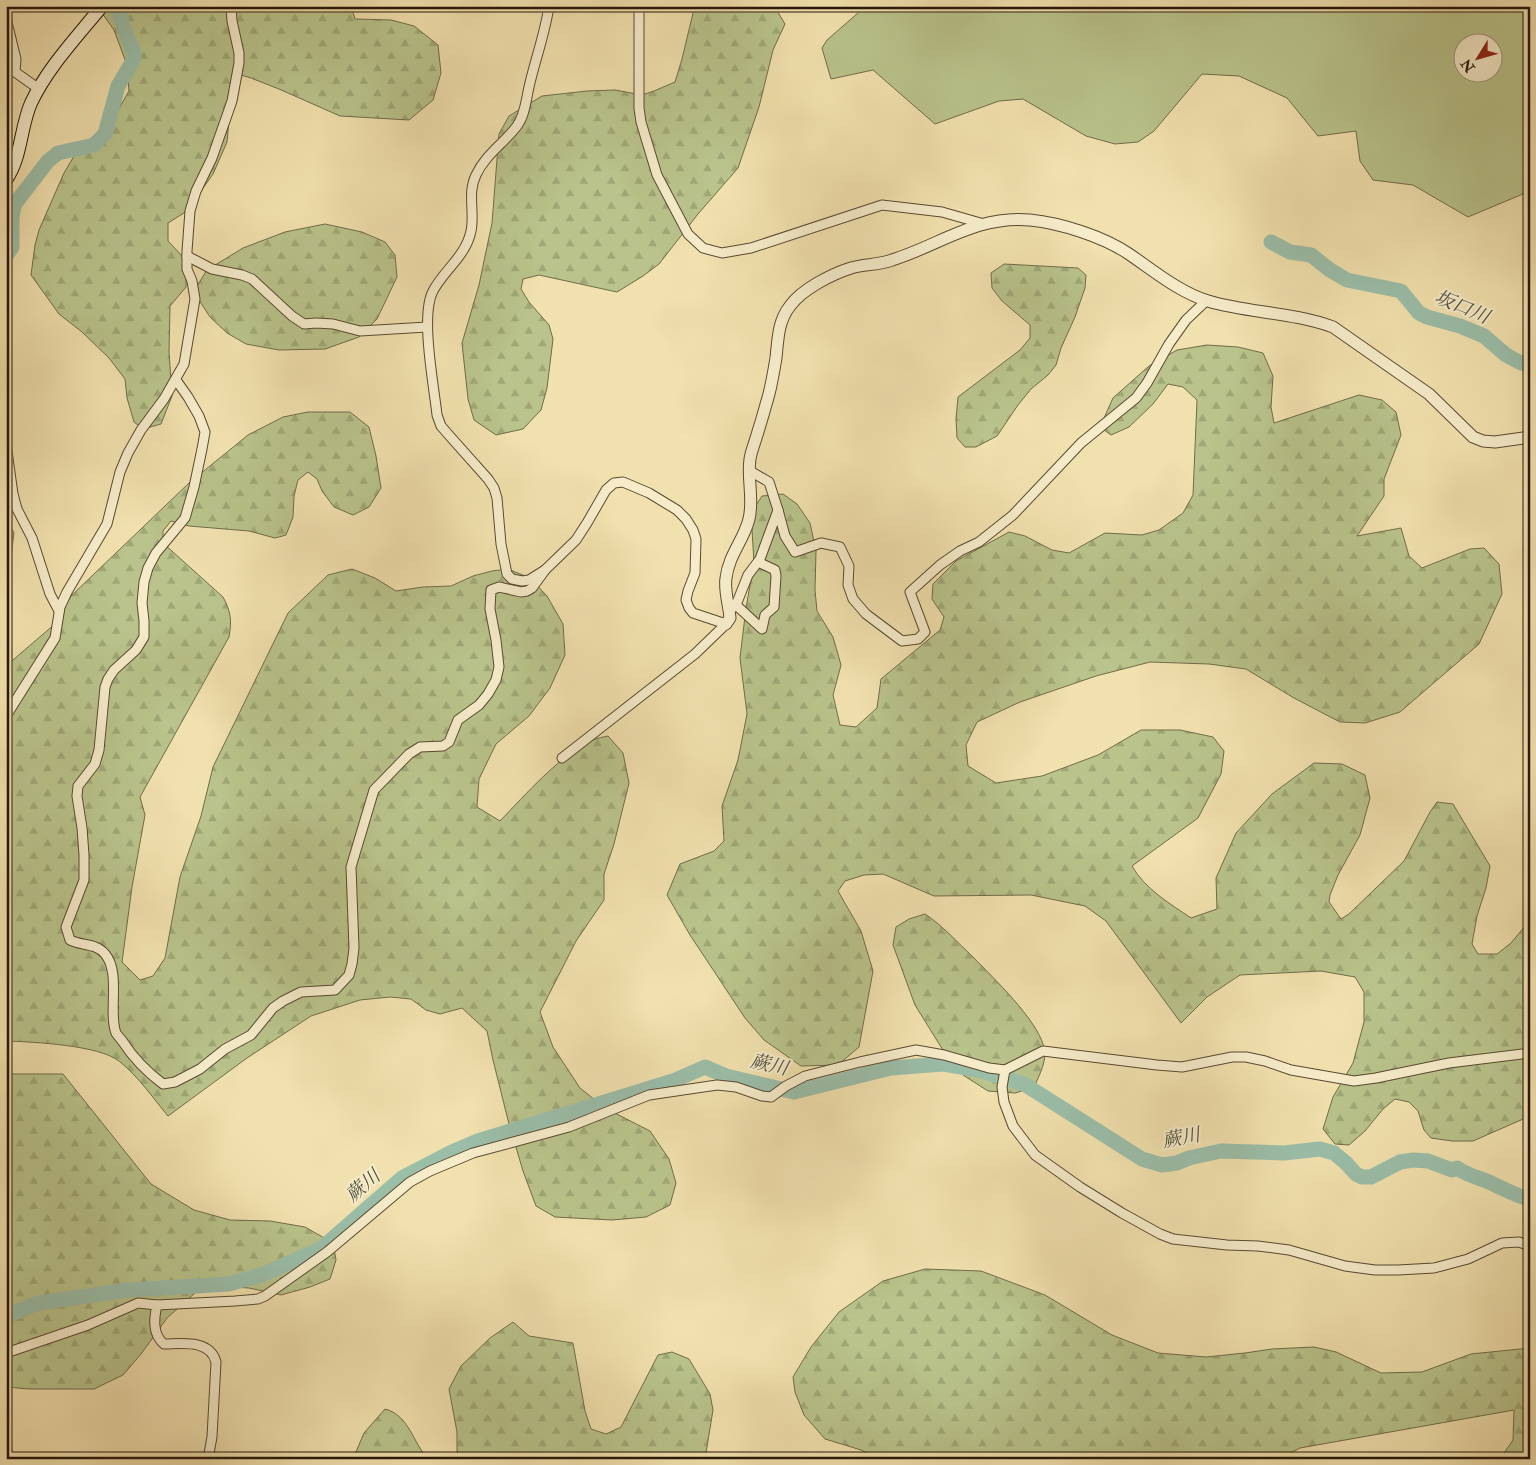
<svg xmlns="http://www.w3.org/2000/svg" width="1536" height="1465" viewBox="0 0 1536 1465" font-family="'IM FELL Double Pica','Noto Serif JP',serif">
<defs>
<pattern id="forest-firs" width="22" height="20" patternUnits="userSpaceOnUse" patternTransform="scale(1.25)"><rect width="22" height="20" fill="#b9c38b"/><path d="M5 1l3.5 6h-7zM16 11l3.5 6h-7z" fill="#9fa776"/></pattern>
</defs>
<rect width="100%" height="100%" fill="#f1e1ae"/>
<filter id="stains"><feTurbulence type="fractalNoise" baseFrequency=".004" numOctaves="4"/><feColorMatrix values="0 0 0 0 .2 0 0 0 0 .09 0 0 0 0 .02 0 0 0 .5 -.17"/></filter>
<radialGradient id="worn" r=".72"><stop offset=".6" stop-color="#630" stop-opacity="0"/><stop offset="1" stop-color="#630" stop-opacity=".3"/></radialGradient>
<path fill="#b9c38b" stroke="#706c4a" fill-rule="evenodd" d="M866,6H1530V191L1468,217L1413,185L1373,180L1360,161L1356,131L1318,136L1287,98L1239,76L1202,74L1154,131L1138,142L1115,144L1086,136L1023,99L999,101L935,124L873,70L831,79L822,48L827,40ZM1464,42H1494V72H1464Z"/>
<g fill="url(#forest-firs)" stroke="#706c4a">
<polygon points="97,6 351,6 355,19 391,20 414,26 438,45 441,73 433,100 409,120 340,116 279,89 251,78 238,74 230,109 227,142 213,174 187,211 168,223 168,241 186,260 186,287 170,306 169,352 172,396 161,424 143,429 134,422 127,398 125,379 109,358 82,332 59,314 31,275 35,245 39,230 64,173 77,151 114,117 129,91 127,65 114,30"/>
<polygon points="697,6 762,6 776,9 785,24 773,50 759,107 738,168 698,214 659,264 643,276 617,292 539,275 523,279 521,289 529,302 549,325 553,339 547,388 541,410 523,429 496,435 474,420 468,399 462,343 479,285 492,223 499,134 509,116 542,96 587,91 615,90 642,95 654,91 675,82 682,59 694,9"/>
<polygon points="325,224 362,232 385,242 395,255 397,277 377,319 359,337 325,349 279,350 246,344 227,333 210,317 199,300 197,286 207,270 243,248 285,232"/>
<polygon points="1004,264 1078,268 1086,275 1085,288 1075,317 1061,348 1056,365 1048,375 1031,389 1018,405 997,436 976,447 965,447 957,438 956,419 958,397 1020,350 1030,338 1030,325 1002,301 992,288 991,273"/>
<path d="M1207,345L1238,347L1263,353L1273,376L1271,407L1274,423L1359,395L1382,400L1396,412L1401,435L1384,479V496L1357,536L1401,528L1409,556L1422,568L1470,549L1484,548L1499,564L1502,594L1479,644L1400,712L1365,723L1340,722L1294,698L1246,669L1209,664L1150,662L1096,676L1020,702L977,722L966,745L968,766L996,783L1042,776L1098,755L1141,730H1180L1213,737L1224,751L1221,774L1198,818L1132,866C1145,889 1169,903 1191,918L1217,909L1216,878L1236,833L1272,794L1314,763L1342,764L1365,775L1370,798L1360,835L1338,875L1330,895L1329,902L1341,919L1349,914L1404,861L1430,812L1437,802L1453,804L1490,866L1486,888L1477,916L1472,944L1478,954H1497L1511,943L1530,920V1116L1473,1141H1452L1431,1138L1424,1130L1418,1111L1409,1102L1395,1099L1383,1109L1365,1131L1349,1145L1335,1144L1323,1129L1333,1097L1353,1063L1364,1022V992L1355,977L1321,971L1240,975L1207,997L1181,1023L1106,921L1085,906L1031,895L934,896L883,874L864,875L845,881L838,891L861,931L873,971L859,1047L838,1065L801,1066L764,1040L745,1018L690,935L667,895L680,864L714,851L724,841L722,806L738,760L747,714L740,658L746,608L754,563L751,513L762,496L783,494L797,504L810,523L816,551L815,590L817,611L833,637L841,665L833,695L840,725L856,727L877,708L881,679L940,630L944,617L932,599L933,584L956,561L1009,532L1025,536L1052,550L1069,553L1105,533L1142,535L1159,530L1183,513L1193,495L1197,400L1183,387L1168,384L1153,404L1129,427L1111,435L1100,427L1113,398L1149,366L1177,350Z"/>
<path d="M308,412H350L369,427L376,456L381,488L369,507L353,515L334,507L322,491L317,479L308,472L298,480L294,496L293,517L286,535L275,538L249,531L189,526L171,521L163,531V543L223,597C231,612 232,620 229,637L140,797L145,815L132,887L122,962L140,980L153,976L165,958L180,877L201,816L213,767L288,613L328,575L352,569L375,578L396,591L423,587L451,586L473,576L492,571L508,569L530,578L547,596L563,624L565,655L550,688L529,716L496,744L479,779L477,807L500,821C524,796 562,753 593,740C598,738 603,737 608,736L623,753L629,783L614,844L604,874V900L576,941L540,1012L553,1047L580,1088L605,1108L650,1131L669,1159L676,1183L670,1205L646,1217L612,1220L555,1217L536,1206L523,1171L508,1120L493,1060L487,1031L462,1008L440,1014L426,1010L411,999L390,997L360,1000L311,1016L247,1058L168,1116C153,1098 138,1076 119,1061C98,1045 34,1042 6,1041V666L56,623L71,596L189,483L248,435L283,417Z"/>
<polygon points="6,516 14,533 9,572 6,576"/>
<path d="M925,914C943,926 957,942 973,957C994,979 1036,1018 1044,1047C1048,1059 1039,1076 1034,1087L1015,1093L988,1091L963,1075L941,1047L915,1005L893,945L896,927L909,919Z"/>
<polygon points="6,1074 63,1074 151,1184 194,1210 230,1220 270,1221 305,1227 333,1243 336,1260 330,1279 310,1287 281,1295 249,1288 216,1286 195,1293 167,1318 141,1354 123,1375 94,1389 29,1389 6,1387"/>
<polygon points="925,1269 981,1271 1045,1295 1112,1335 1158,1353 1206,1357 1245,1353 1272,1349 1314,1347 1336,1352 1381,1373 1422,1372 1471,1354 1530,1348 1530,1459 1500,1459 1513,1440 1514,1410 1300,1448 1279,1459 879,1459 861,1450 825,1439 804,1415 795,1392 793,1377 811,1347 839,1312 883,1281"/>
<polygon points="513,1322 529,1336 573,1343 585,1411 591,1429 606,1434 621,1427 658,1355 672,1352 689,1359 710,1394 713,1410 705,1459 455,1459 457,1455 457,1432 449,1389 461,1366 490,1338"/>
<path d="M385,1409C409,1415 413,1443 428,1459H353L364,1433Z"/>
</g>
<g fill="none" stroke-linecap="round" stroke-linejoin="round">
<g stroke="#9bbea9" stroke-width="15">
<polyline points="1271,242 1290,252 1311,255 1330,270 1347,280 1401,291 1419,313 1427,317 1460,326 1484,336 1506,355 1521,363 1530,365"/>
<polyline points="6,256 12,247 12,218 14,205 48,161 58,153 94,145 105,134 118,86 134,59 134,53 124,29 117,6"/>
<path d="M6,1316L39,1303L128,1290L229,1284L264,1274L322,1248L402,1178L452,1152L478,1141L673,1081L705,1067L726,1076L794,1092L891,1068L943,1064L979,1070L1024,1084L1142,1159L1162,1165L1177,1163L1189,1158L1221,1151L1284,1153L1320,1149L1334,1153L1346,1163L1356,1174L1362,1177H1371L1400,1162L1413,1160L1428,1161L1452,1170L1457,1168C1468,1176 1481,1178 1493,1184C1506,1190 1516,1196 1530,1199"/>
</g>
<g stroke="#594932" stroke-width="11">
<g id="minor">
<path d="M549,6C545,34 535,60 529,87C526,100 525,115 517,126C504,143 485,155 476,175C467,193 475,213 471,231C466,256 444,270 433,291C420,315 434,386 437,415L441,426L447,433L488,479L494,488L497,498L501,544L507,574L512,579L522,581L529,580L545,570L576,540L587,523L606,490L614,483L623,482L649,493L677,510L686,519L693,530L696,539L695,573L688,591L686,600L689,608L693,613L726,624L695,654L562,758"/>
<polyline points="639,6 639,108 641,122 657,175 688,234 703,248 722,253 751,248 882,205 942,212 984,224"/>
<polyline points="6,18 16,59 15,72 39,89"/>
<polyline points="187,256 212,269 242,275 252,279 292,316 304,324 316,323 333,324 360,331 427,327"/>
<path d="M176,380L188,397L199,416L205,432L202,449L194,487L185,518L156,553L148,568L144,582L142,603L144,621V637L136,650L114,670L108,679L105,687L99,750L95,764L78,786L77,796L82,828L84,855V880L66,927L70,940C82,946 96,943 105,954C121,972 108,1013 116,1033C118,1036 121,1039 123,1042C134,1059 147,1072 163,1084L175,1082L200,1069L225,1049L251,1035L273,1008L283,1001L301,992L335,990L349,975L352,964L354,948L351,867L374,790L409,754L420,747L443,746L449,742L458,720L479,705L488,694L496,680L499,667L496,640L490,609L491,590L499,587L521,592L527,591L532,588L545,570"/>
<polyline points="6,444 13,494 17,509 32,538 50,594 59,611"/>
<polyline points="750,471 769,482 778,510"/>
<polyline points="736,605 762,629 765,615 774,607 776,576 775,570 758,562"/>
<polyline points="730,610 736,605 748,575 760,559 778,510 785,536 795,552 821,543 840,547 849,566 848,585 853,599 866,614 902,641 918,639 925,632 910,592 940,565 960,551 979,542 1013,515 1081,443 1136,398 1147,383 1169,344 1186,320 1207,300"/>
<polyline points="6,716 55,638 60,607 67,592 107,524 120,472 128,453 141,430 164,399 184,364 195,299 192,281 187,269 187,251 190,211 196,191 212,158 232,101 239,63 239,53 232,21 231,6"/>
<polyline points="1005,1070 1002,1087 1004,1102 1013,1126 1035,1155 1080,1187 1122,1213 1160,1234 1173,1239 1227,1245 1258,1246 1289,1250 1345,1266 1375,1270 1398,1270 1434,1268 1468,1259 1502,1243 1519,1242 1530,1246"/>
<path d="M157,1305C154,1318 152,1334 164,1344C182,1344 210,1339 216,1362L212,1437L208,1459"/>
<polyline points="6,1353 88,1325 138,1303 157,1305 235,1301 258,1299 265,1296 327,1252 410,1182 430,1171 473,1153 569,1127 649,1095 717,1085 736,1087 762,1096 771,1097 786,1086 805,1076 860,1062 916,1050 944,1055 989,1068 1005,1070 1043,1051 1157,1065 1182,1067 1232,1057 1246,1057 1265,1061 1291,1070 1354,1081 1376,1078 1449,1063 1530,1053"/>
</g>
</g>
<g stroke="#594932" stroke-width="13">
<path id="tertiary" d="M726,624L730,618C729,605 724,591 726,578C729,554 744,540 749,519C754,499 747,479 750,459C751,452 754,445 756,438C761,423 765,408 769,394C772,382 774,370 776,358C778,339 778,321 790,306C802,289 832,274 851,268C864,264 879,265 892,260C940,245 977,215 1030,220C1061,223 1104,237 1129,254C1154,271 1179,292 1208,301C1248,313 1292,312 1333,327L1429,394L1473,437L1483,441L1495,442L1530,437"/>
</g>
<g stroke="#261608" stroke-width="14">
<path id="secondary" d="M6,180C22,157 20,128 31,103C48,67 77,37 102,6"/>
</g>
<use href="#minor" stroke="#f6ecca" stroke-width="9"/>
<use href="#tertiary" stroke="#f6ecca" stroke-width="11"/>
<use href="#secondary" stroke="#f6ecca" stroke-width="12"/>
</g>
<g text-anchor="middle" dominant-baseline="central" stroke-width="4" stroke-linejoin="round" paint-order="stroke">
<g font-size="19" font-style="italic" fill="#4f5140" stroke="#f6ecca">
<text transform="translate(1462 307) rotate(23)">坂口川</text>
<text transform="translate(769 1065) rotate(13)">蕨川</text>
<text transform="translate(1181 1138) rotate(-11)">蕨川</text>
<text transform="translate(363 1186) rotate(-41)">蕨川</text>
</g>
</g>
<rect width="1536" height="1465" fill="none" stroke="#f1e1ae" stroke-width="25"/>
<rect x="8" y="8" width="1521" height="1450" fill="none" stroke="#261608" stroke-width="2.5"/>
<rect x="12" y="12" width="1511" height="1440" fill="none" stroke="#261608"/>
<g transform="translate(1478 58) rotate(233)"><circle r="24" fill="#f6ecca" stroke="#a3967c"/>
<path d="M0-4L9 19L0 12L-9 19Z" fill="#8f2418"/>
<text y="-8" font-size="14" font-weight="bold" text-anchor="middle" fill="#261608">N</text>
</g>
<rect width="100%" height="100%" filter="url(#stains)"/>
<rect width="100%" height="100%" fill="url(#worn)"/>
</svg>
